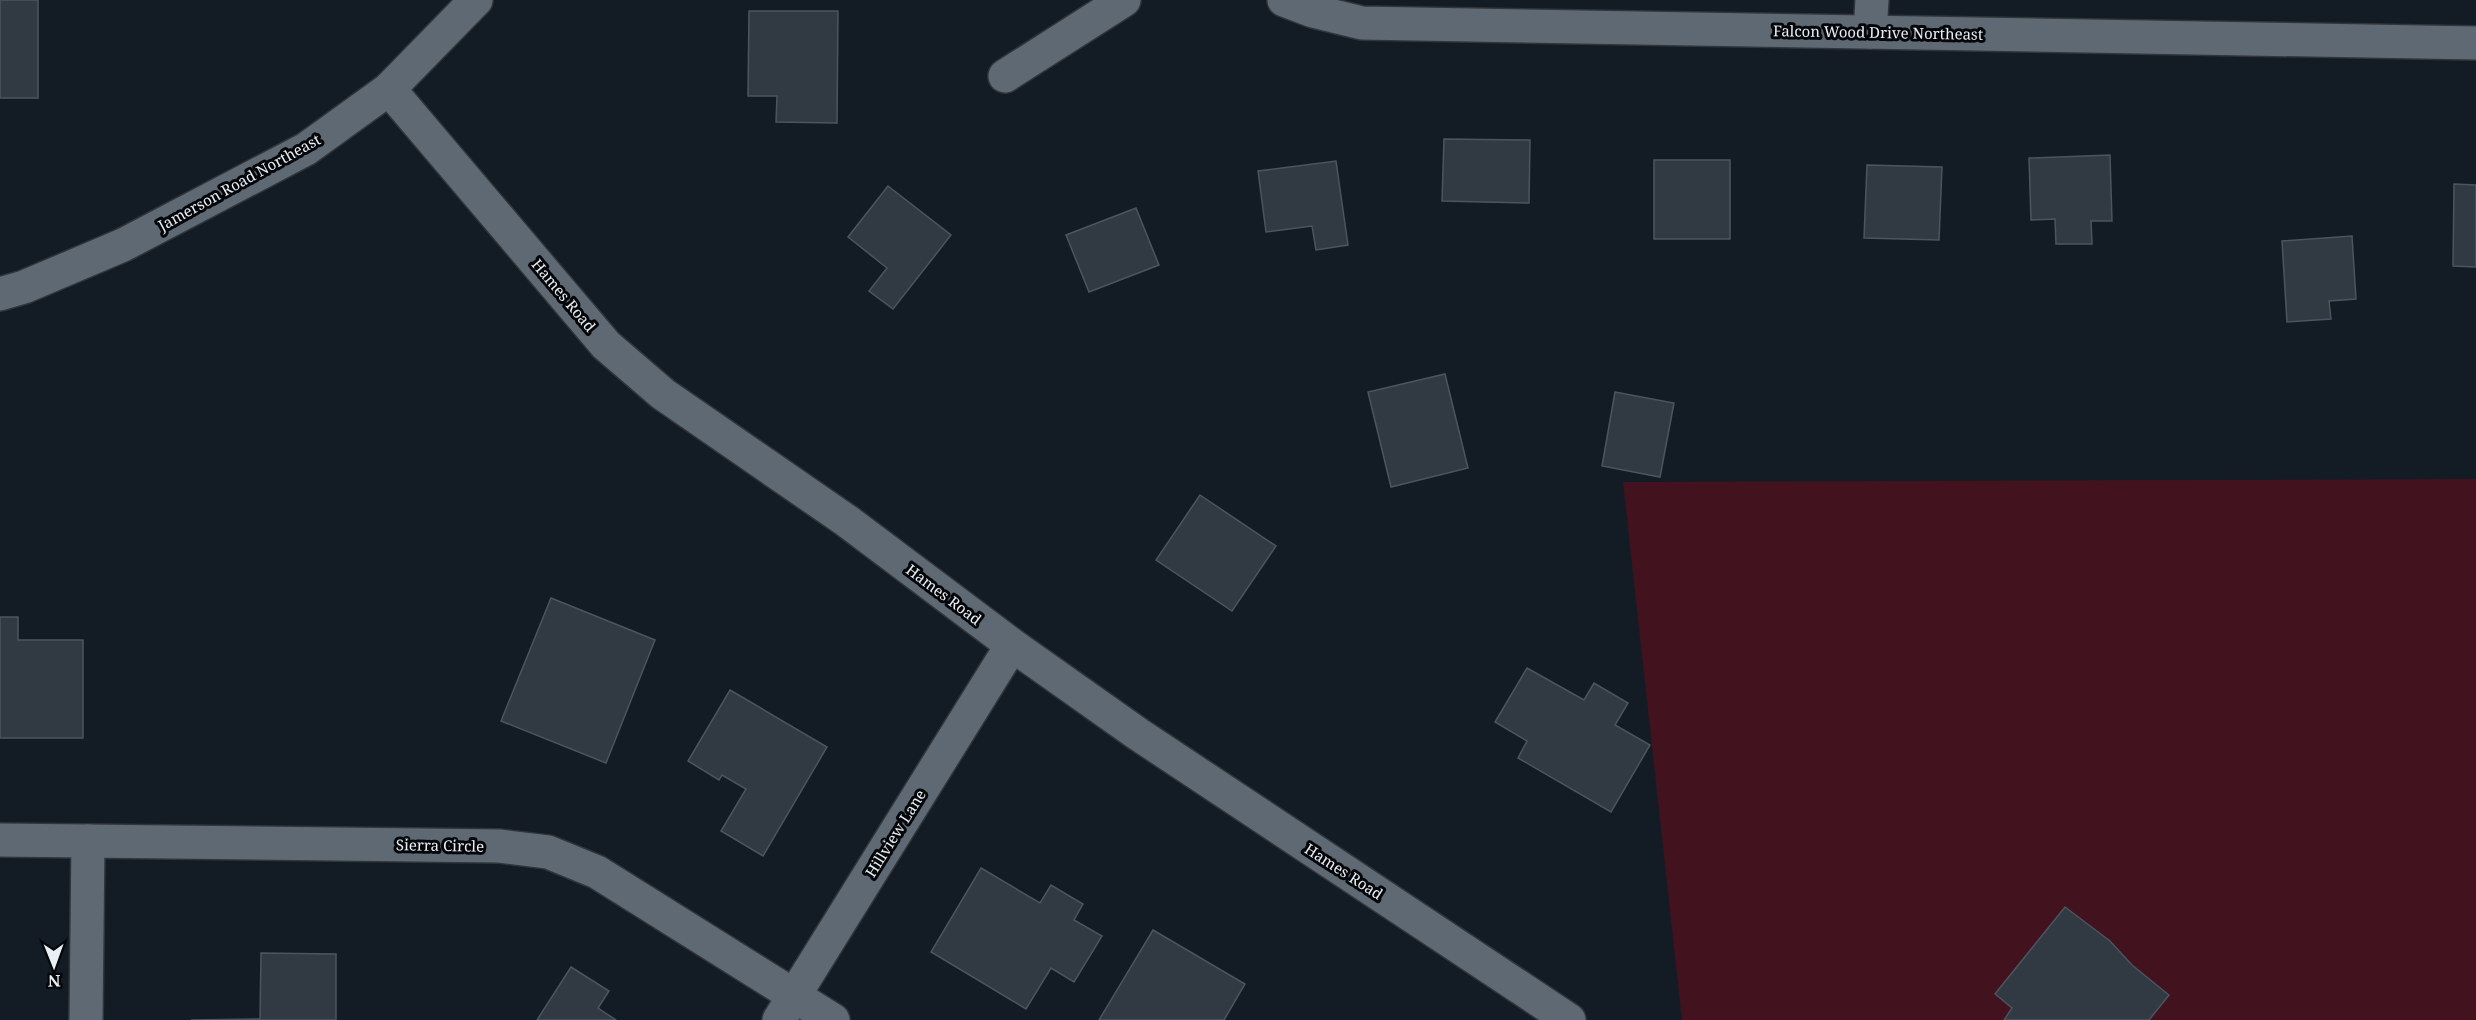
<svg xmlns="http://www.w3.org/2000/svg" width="2476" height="1020" viewBox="0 0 2476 1020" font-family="'Noto Serif',serif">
<rect width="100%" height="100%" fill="#131c24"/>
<polygon fill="#42121e" points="2476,479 2476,1020 1682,1020 1623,482"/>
<g fill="#313a43" stroke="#4b555f" stroke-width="1.5">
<rect x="0" y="0" width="38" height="98"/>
<polygon points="749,11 838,11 837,123 776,122 777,96 748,96"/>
<polygon points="1444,139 1530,140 1529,203 1442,201"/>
<polygon points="2110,155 2112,221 2091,221 2092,244 2056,244 2055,219 2031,220 2029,158"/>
<rect x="1654" y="160" width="76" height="79"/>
<polygon points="1336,161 1348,245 1316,250 1312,226 1266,232 1258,171"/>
<polygon points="1867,165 1942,167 1939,240 1864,238"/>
<polygon points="2454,184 2476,185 2476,267 2453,266"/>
<polygon points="888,186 951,235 893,309 869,291 887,268 848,237"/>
<polygon points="1136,208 1159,265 1089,292 1066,235"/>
<polygon points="2352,236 2356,299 2329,301 2331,319 2287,322 2282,241"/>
<polygon points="1445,374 1468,468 1391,487 1368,392"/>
<polygon points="1615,392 1674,403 1660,477 1602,466"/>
<polygon points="1200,495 1276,546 1232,611 1156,560"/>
<polygon points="551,598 655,640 606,763 501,721"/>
<polygon points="0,617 18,617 18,640 83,640 83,738 0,738"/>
<polygon points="1527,668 1584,700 1594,683 1628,703 1615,725 1650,745 1611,812 1518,758 1527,741 1495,722"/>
<polygon points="730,690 827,747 763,856 721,831 746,789 722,775 719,780 688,761"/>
<polygon points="981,868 1040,903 1051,885 1083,904 1074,920 1102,936 1074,982 1051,968 1026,1009 931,952"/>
<polygon points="2065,907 2110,941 2132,965 2169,995 2149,1020 2004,1020 2012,1008 1995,994"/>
<polygon points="1153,930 1245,984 1224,1020 1099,1020"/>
<polygon points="261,953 336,954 336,1020 191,1020 260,1019"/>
<polygon points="571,967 609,991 598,1008 616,1020 537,1020"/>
</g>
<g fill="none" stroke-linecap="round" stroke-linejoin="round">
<g stroke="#30353b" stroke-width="36">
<g id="minor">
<polyline points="1284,0 1313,11 1362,23 2476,43"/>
<polyline points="1870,32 1872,0"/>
<polyline points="1005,76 1124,0"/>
<polyline points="0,840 499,846 548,852 597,872 833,1020"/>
<polyline points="86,1020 88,841"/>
<polyline points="779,1020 1012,645"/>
</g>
</g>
<g stroke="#30353b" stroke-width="36">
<g id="tertiary">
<polyline points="389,89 606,345 663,394 847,521 1012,645 1138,734 1569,1020"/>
<polyline points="0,294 24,287 123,245 306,149 389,89 476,0"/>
</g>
</g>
<use href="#minor" stroke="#5f6973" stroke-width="33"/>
<use href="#tertiary" stroke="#5f6973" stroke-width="33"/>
</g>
<g text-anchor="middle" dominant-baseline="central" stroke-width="6" stroke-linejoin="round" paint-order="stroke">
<g font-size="15" fill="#e9eff4" stroke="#040609">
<text transform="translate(1878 32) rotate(1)">Falcon Wood Drive Northeast</text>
<text transform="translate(239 182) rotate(-29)">Jamerson Road Northeast</text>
<text transform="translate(564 295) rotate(50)">Hames Road</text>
<text transform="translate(944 594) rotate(37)">Hames Road</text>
<text transform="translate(895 833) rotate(-58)">Hillview Lane</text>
<text transform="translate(440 845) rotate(1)">Sierra Circle</text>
<text transform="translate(1344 871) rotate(33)">Hames Road</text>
</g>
</g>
<g transform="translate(54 966) rotate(179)" stroke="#040609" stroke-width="4.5" paint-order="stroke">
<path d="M0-4.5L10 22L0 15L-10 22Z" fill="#e9eff4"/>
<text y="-9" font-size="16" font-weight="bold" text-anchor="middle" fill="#e9eff4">N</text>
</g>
</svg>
